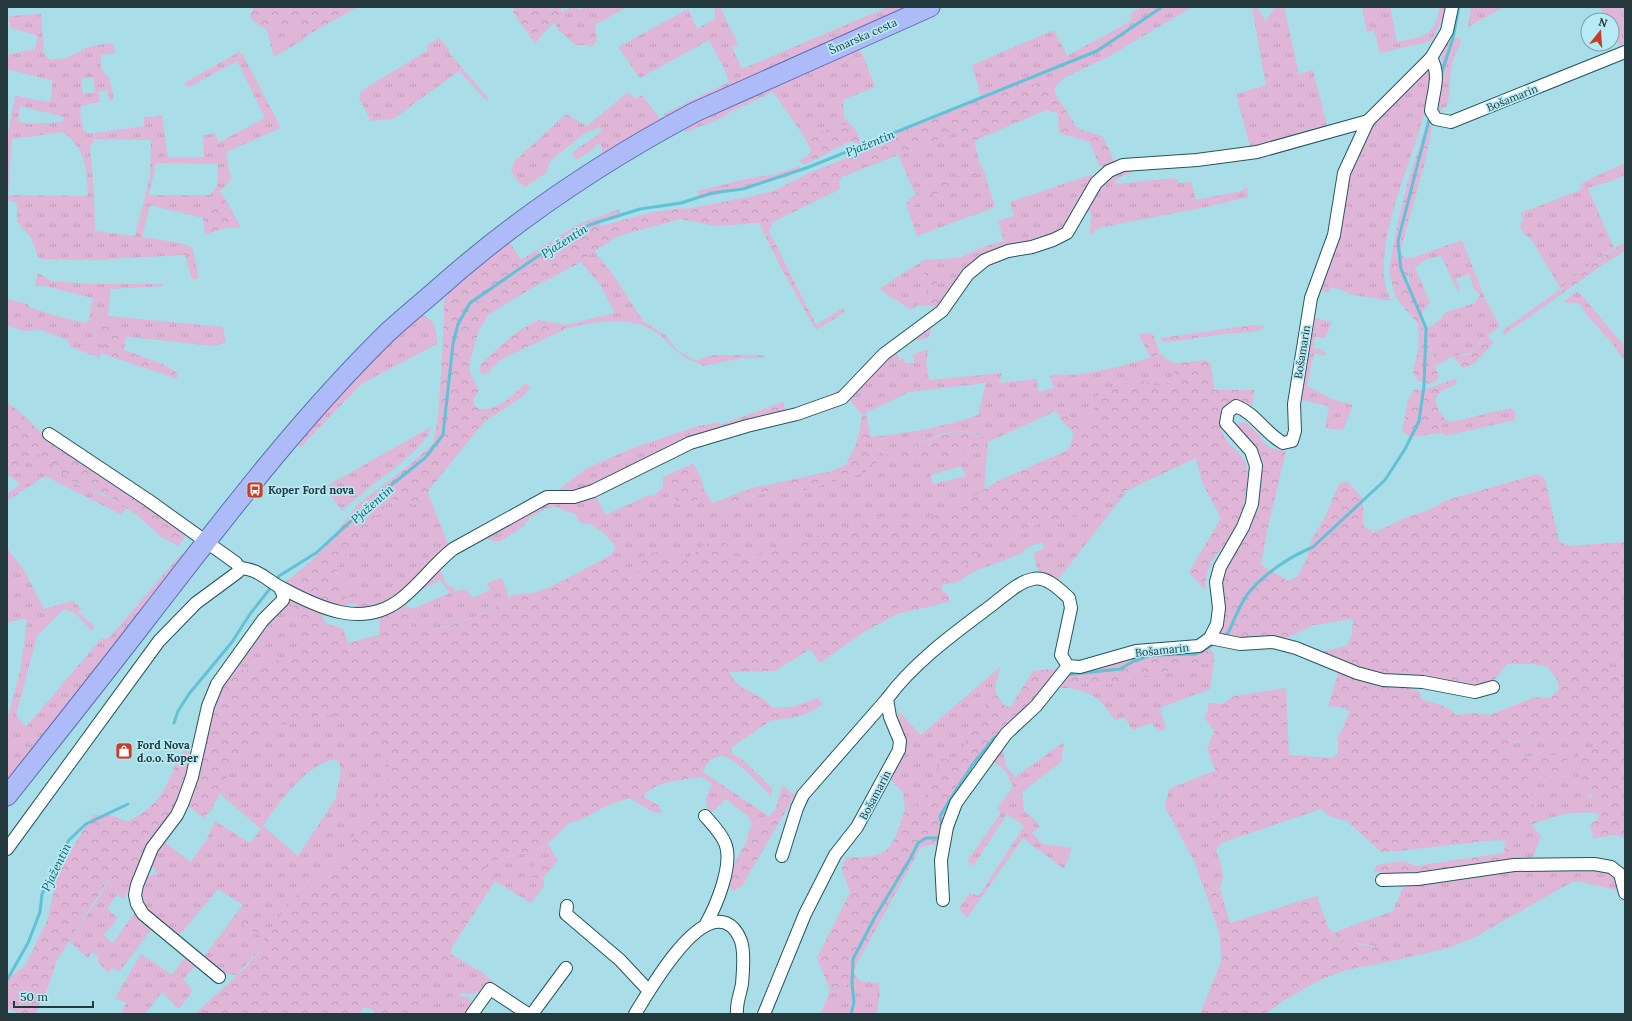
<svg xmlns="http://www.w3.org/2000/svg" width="1632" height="1021" viewBox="0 0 1632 1021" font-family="Lora,serif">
<defs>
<pattern id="grass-tufts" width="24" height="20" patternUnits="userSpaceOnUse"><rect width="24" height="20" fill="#dfb5d8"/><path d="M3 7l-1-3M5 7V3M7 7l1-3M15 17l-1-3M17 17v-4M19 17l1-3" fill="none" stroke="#bf9cba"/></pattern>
<pattern id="forest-crowns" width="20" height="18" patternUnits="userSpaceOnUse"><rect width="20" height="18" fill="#dfb5d8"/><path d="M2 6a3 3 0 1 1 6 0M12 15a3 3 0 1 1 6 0" fill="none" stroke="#bf9cba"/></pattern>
</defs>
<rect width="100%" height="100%" fill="#a9dde8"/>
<g fill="url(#grass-tufts)" fill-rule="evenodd">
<polygon points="572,7 576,7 578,10 584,7 627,7 595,25 597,40 592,47 586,45 576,45 557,29 556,24 560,19 562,12"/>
<polygon points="714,7 720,7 738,44 732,47 742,69 888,7 915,7 669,120 664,114 729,82 724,68 709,40 640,78 618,47 688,9 697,29 716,18"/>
<polygon points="1142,7 1192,7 1108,57 1066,77 1055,86 1055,90 1025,83 998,89 981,97 972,65 1054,30 1067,56 1131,21 1132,12"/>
<polygon points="1252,7 1257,7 1265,21 1274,10 1272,7 1284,7 1299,74 1313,70 1328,129 1251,150 1236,94 1266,85"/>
<path d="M1362,7H1390L1397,42C1424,36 1434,38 1440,7H1446L1441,22L1431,41L1380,53L1374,30L1367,32Z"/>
<polygon points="1471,7 1504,7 1468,27"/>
<polygon points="1600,7 1625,7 1625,48 1622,50 1612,31 1612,20 1607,20"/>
<path d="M41,14L44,53L49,60L66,58L91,46L112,43L115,53L101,55C100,65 100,71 109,77L114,99L109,101L107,90L98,92L100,102L81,106L80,115L84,131L90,134L144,126V117L162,116L168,158L204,157L203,135L215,134L219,142L265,118L237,61L189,87L183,84L239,52L243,55L281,128L226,152L231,180L216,195L203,218L150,205L142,237L180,243L192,247L199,278L194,280L192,279L185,255L89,260L39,259L31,238L17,221V204L13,201L7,200V138L15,96L50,102L53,81L7,69V55L35,49L38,36L10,27L9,16ZM93,77L95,92L83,94L81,79ZM20,106L64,117L63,122L29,124L18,121ZM63,132C86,149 87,169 88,196L8,195L12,139ZM94,139L151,140L150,177L135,236L95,231L94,192L90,148ZM156,163L218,164L217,186L210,195H149Z"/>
<polygon points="280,28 298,30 309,34 303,40 274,57 267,30"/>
<path d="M1459,37L1461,44C1446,64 1453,83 1447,106L1437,112L1434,108L1444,44Z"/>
<polygon points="439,38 448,48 450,54 488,98 487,101 459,71 393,119 371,121 359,98 361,91 428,50 426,46"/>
<polygon points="854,48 861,51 875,87 843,100 844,117 850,124 803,135 773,92 730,112 724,117 686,132 684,127"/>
<path d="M1428,67C1433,76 1428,90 1426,100C1424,106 1425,112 1423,118C1412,160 1365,262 1392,301L1348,294V292L1331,287L1328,292L1318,289L1343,186L1365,131Z"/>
<path d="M628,92L636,99L642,95L663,123L601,158L602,148L601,145L597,144L591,151L576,160L572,153C579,147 598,136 602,130L599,127L585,133L550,161L547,172L525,187L516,179L511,171L515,161L566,114L587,126Z"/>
<polygon points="956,132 967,134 974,141 980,165 984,171 995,207 917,236 908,210 921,200 978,173 975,168 915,194 898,155"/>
<polygon points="1625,163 1625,175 1611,181 1588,188 1614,248 1578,273 1561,289 1531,239 1523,233 1520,227 1523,220 1521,213 1581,190 1580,185 1584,182"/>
<path d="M799,166L800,171L786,177L727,191C719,194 708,198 699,196L697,191L751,178L776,174Z"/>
<path d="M1147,167C1136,172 1126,172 1116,180V184L1174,178L1180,183L1191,182L1196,200L1241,191L1247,187L1248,197L1206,207L1098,228L1090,235L1091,211L1085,210L1101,182L1120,169Z"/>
<polygon points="1093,174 1087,192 1065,229 1054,236 1007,249 941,304 935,295 936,285 931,273 923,270 926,293 918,305 911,310 879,289 924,260 959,258 983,247 1004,241 998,221 1014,216 1010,202"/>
<path d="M1462,240L1484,296L1500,327L1480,340L1477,349L1470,353L1453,356L1436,366C1431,354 1433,339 1424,331L1441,319L1444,313L1475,303L1480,295L1473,287L1469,274L1456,279L1460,291L1458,292L1441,256L1427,259L1415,267L1430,303L1424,309L1421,319C1415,295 1403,282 1412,258Z"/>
<path d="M594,251L614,276L643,321L665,335L676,349L690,358L697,360L714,355H763L765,358H742L703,366L702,364C681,360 672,345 657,333C634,315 591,321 566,329L565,325L615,313L601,286L581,262Z"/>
<polygon points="38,273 51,281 90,284 163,284 163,286 110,289 108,316 223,327 226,342 214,346 119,336 103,323 94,333 100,337 102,347 100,358 71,347 67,340 41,330 24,331 9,326 7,329 7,299 28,304 29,307 59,317 86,323 89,320 93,298 45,286 35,286"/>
<polygon points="1578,291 1625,347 1625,362 1612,343 1589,318 1580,304 1563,302"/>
<path d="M419,314C435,318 437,330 437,344L361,384L300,448L297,442L354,377Z"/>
<polygon points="1311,317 1332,322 1325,338 1315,337 1313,348 1322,350 1326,353 1325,356 1314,353 1307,386 1332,399 1353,405 1343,430 1325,428 1329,406 1293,398"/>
<path d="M934,321L928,338L911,341L896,347L899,360L904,358L905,363H915L912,355L929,349L926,362L929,380L1002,373L999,383L1037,379L1038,392L1054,388L1050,376C1059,373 1070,376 1081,374C1107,370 1135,363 1160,354L1171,362L1179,363L1167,384C1151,388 1154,384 1140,381C1131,380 1099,394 1091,400L1095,412L1089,420L1080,423L1070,417L1065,407L988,442L984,489L958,508L922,519L896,521L884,517L873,518L751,558L732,556L725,542C704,538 699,552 682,562C665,551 658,549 639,558L642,570L628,575L617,569L611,555L616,547L607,536L591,524C581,525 579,523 575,514L556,507L553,501L557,499L583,498L594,493L606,515L647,496L655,495L663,487L673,491L675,502L689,509L704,490L717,510L774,489L789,487L805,490L866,472L869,465L886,460L916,462L937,457L952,459L978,447L984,437C949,420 923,446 892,455C884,457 876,456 868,454L863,445L865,439L871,437C908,433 943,428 978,415L986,383L909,392L862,415L850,400L852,392L895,345L925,329ZM961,466L966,476L932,484L931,475Z"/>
<polygon points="1511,408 1515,412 1515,420 1444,436 1438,425"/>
<polygon points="719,422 721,425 725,423 726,430 592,490 546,494 558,490 587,468 633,448 695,427"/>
<path d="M431,427C429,449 360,491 342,511L325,487Z"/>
<path d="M32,453L38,454C50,463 61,473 73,482C90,493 109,494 127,508L121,514L116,512L45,476L7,501V494L20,484L7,474V464L18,469L23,467L26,461Z"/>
<path d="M1127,491L1057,581C1041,575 1036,572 1034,553L1043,549L1044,544L1038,543L1028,547L1020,554L973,572L958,582V574L981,546L989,539L1005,536L1044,522L1064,520L1099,507L1113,497Z"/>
<path d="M429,496L450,549L397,595L374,609L355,610L357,603L349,604L347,602C341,588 329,562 348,553C353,551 357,552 362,548L368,521L384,510L388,497C404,500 413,506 429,496Z"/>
<polygon points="522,514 517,526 521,528 499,542 484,538"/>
<polygon points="7,548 25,572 44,609 73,601 81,609 78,612 94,626 92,631 75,613 64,609 37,636 16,715 26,727 101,639 109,638 181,554 186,560 7,780 7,720 20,672 27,622 25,618 7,623 7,568 10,566 7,563"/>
<path d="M436,571H441L447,586H451L456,591L466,589L472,598L490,590L487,583L502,578L510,600C481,615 449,628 417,633L400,602ZM440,580L450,593L412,609L406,606V598Z"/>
<polygon points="289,601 301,617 297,649 284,657 250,671 231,667 256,633"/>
<polygon points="1621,648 1625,649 1625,679 1611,673 1607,666 1612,660 1615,649"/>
<path d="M1214,661L1210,689L1160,708L1166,729L1158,731L1152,723L1133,730L1124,717L1115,721C1101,700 1096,693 1070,688L1071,682L1108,684Z"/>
<polygon points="1000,667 995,689 996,692 966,740 963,751 952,760 942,760 922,803 905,809 903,793 889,777 901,752 895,716 899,712 921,735"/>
<path d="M321,715L342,717L383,747L392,775L384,782L375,805L357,830L348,855L339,864L290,900L273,928L268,931L244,916L240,923L264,938L262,948L236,975L217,972L202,959L243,905L218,889L177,938L156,921L136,896L145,876L158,874L150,864L155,850L163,841L191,862L207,839L215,821L250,843L261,829L220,794L228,774L255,742L281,725ZM337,759L341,769L336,798L298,856L263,826C278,803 308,762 337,759Z"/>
<path d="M1554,736L1590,737L1595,747L1579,753L1588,796L1602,803L1599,814C1578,810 1558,815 1538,822L1527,778L1568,776L1567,755L1510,757L1507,744Z"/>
<path d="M1064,742L1061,762L1022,792L1024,811L1035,820L1040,827L1032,833L1042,844L1072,848L1064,869L1023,838L967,918L959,908L970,893L979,896L1024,826L1007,814L973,866L967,861L1001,813L997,809L1013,787C1009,775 1004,766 991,761L1002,747L1006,766L1015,777Z"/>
<path d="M1216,770C1222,796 1217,803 1211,828L1222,829L1221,843L1216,850L1222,868L1223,877L1220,889L1205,891L1195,863L1165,807L1169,789Z"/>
<polygon points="703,772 770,817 763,826 752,826 750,818 726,799 709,815 706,799 712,784 700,777"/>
<polygon points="1530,824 1541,836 1531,862 1514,861 1511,842 1515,832"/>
<polygon points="548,844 558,861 555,864 549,859 540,860 539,863 541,879 544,878 544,886 531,903 495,881 486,869 487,862 525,853"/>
<polygon points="1594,866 1616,875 1621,891 1582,882 1572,882 1475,937 1448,948 1392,961 1385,949 1366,944 1344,942 1332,933 1393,911 1404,885 1478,873"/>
<path d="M109,880C117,881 125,884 134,884L133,894L128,892L123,899L117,894L107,909L118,918L104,935L113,943L135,912L154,926L119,972L112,967L108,973L98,962V956L92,952L88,958L69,941L98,899Z"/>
<polygon points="141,954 172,975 187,955 197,964 183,979 193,990 179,1009 162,992 145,1014 121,1014 126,1003 115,998"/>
<path d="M451,954L481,972L502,989L490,985C480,993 473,995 460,993V996L470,998L471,1004L466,1014H418L420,999L432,975L450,962Z"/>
<polygon points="854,974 860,981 879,983 880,994 876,1014 821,1014 830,990 838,991 852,979"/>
</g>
<g fill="url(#forest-crowns)">
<polygon points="254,7 358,7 309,34 298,30 280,28 267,30 253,21 250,15"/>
<path d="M514,7H547L549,9L561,7C562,24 558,18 548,29C543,33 539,39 535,44L513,12Z"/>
<path d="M1025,83L1055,90V94L1078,129L1102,136L1110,151L1114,163L1100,167L1090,142L1059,133L1058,113L1046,110L974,141L967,134L956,132L842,177L839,182L840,189L773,222L769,231L816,325L843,308L845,312L816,330L780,266L759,223L716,226L681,219L618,236L596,250L581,262L534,287L489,314L479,330L469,364L470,372L479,390L473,400L475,407C494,416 513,395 526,383L530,389L522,397L484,422L428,491L429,496L413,505L388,497L384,510L368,521L362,548C357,552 352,551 347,554C340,557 339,567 336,573L349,591L346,599L349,604L345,609C328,606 294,598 286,582L311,561L330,542L356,506L408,466L433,444L438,419L443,344L444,303L448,290L508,240L521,260L577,225L620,209V213L597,222L601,226L649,213L682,208L687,209L748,197L773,191L807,174L864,151V146L940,116L998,89Z"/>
<polygon points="1430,122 1433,122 1425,162 1400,252 1404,258 1412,258 1409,266 1407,279 1417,303 1424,331 1430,336 1432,356 1439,379 1429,384 1418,381 1413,373 1419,345 1418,324 1395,296 1389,270 1397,226 1408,181 1426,126"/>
<path d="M850,124L855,129L862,143L859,144L851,141C833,148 820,160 803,164L799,160L807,157L811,149L803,135Z"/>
<polygon points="975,168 979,174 921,200 908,210 906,204 915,194"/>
<polygon points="221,192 241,227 221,229 205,235 203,218 216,195"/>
<polygon points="1625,242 1625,251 1602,265 1504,335 1502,331 1561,289 1578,273"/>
<polygon points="928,267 931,273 936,273 940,278 936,285 935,295 941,304 937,307 918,305 926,293 923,270"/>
<path d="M539,320L565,325L566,329L510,355L498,362L487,374H482L479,369L480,365C500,346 513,332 539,320Z"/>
<path d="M97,323C109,323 114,335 126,336L124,350L165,365L177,373V379L101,353C104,340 97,336 91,326Z"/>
<polygon points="1254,325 1264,326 1262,329 1251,332 1223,334 1184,340 1163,342 1161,338"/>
<polygon points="1140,333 1153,334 1160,354 1151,357 1141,340"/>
<path d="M1487,335L1493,343L1475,363L1463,368L1453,356C1461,356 1473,355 1478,348C1481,342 1480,339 1487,335Z"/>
<path d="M1205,360L1211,364L1214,390H1254L1252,408L1242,404L1221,425C1222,441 1233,445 1242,457C1248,463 1248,475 1247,483C1246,500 1241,519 1233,534C1228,543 1220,549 1214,558C1207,567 1206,579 1205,590L1189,572L1221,518L1202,482L1196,458L1113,497L1099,507L1064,520L1044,522L1005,536L989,539L981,546L980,554L958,574V582L942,585V590L949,596V602L897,614L864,632L820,663L810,649L775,671L729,672C738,692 761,692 773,708L792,707L817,698L823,704L809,713L796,717L770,721L732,747V754L744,761L772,788L771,797C762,787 734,756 721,756C717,757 712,759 709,760L700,777C681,780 656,781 643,796L659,806L662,813L653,812L629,798L602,808L584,818L569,823L548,844L525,853L487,862L486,869L495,881L452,947L450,962L443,972L432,975L420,999L418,1014H376L372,1009L364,1008L358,1014H195L245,968L262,948L264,938L239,923L244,916L268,931L273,928L290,900L339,864L347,855L357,830L375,805L384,782L392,775L383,747L342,717L321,715L281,725L255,742L228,774L223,789L212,807L213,808L204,818L185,803L206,719L231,667L250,671L284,657L297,649L301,617L289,601L294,598L318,610L326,623L343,629L348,643L379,635L380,617L400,602L417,633C449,629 481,615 510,600V595L533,593L551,587L611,555L617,569L628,575L642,570L639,558C658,549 665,551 682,562C699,552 704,538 725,542L732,556L751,558L873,518L884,517L896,521L922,519L958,508L972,497L998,481L1068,450L1072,441L1073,432L1062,421L1056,411L1065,407L1070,417L1080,423L1089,420L1095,412L1091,400C1099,394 1130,380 1140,381C1154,383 1151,388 1167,384L1179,363Z"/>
<path d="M1456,379L1457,384L1441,391L1436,397C1436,409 1439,414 1449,422L1438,426L1442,433L1410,437L1402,431L1408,400L1414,390L1426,389Z"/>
<polygon points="847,386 834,398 726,430 725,423 783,402 786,411 825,397"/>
<path d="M7,403C26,414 39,434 58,447C97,473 138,499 177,527L185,537L178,546L161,537L137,515L121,504L105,494L86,489L73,482L38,454L32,453L26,461L23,467L18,469L7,464Z"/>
<path d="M866,414L871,437L865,439L863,445L868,454C908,463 942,417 984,437L978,447L952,459L937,457L916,462L886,460L869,465L866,472L805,490L789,487L774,489L716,510L713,503L752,488L832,471L847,464C848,457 852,454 855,447C859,437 860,426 862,415Z"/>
<path d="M1242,422L1249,425L1259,435L1265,444L1274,449L1286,451L1267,531L1261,565L1288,581L1298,576L1307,558L1312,539L1326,515L1339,484L1347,481L1363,499V525L1373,532C1384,529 1393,523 1403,519C1417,513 1432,511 1444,501L1538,474L1545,479L1559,541L1569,546L1625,542V649H1615L1612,660L1607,666L1611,673L1625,679V838L1613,835L1591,839L1593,834L1590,825L1598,819L1602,803C1576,789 1578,780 1579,753L1595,747L1589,737C1561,736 1535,737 1507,744L1510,757L1567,755L1568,776L1527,778L1538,822L1515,832L1511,842L1514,861C1469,868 1418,881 1373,871L1377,865L1403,861L1416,866L1504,853L1505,841L1495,840L1399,851L1381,852L1347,821L1332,817L1321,809L1221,843L1222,830L1211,828C1222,789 1222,786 1207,749L1214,731L1204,717L1208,711V703L1222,704L1234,696L1286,688L1289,755L1333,758L1338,753V738L1350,712L1344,708L1328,706L1339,671L1400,684L1420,692L1422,700C1435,703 1448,705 1456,715L1472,713L1490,715L1535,697L1550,698L1559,690L1558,681L1548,667L1532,664H1507L1495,679L1477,686L1383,678L1316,653L1347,646L1352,634L1353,619L1313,625L1285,639L1216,640L1218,578L1252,521L1260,484V455L1237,428L1239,423Z"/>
<polygon points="692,464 694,465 702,480 704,490 690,509 675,502 673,491 663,487 663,477"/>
<polygon points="553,501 556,507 547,508 530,518 521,528 517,526 516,522 523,515"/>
<polygon points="1209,647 1214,654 1214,661 1108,684 1071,682 1070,688 1061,688 1060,684 1065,671 1140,653 1177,652"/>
<path d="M1052,669L1061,670L984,757L941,843L921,847L856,965C852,980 848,993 830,990L817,958L850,892L842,869L846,857C892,859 892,848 905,809L922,803L942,759L952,760L963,751L966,740L996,692L1002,704L1010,708L1033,671Z"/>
<path d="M188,746L192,761L180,801L134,884C125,884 117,881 108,880L56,962L49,985L35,1014H21L7,1008V979L25,966L47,921L59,869L93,815H111L128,822C141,814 154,806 163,792C172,777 175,758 188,746Z"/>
<polygon points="782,786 795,795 742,886 733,891 728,885 732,869 747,840 749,830 752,826 763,826 776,808"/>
<path d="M543,858L549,859L555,864C548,873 544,881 532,877L530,874L533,866Z"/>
<path d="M1220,889L1230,923L1317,896C1321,906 1326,926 1333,934C1341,944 1371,945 1385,949L1392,961L1346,970L1320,980L1283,1001L1265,1014H1200L1221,962L1220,935L1205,891Z"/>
</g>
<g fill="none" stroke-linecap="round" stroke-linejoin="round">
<g stroke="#60c2d5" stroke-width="3">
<polyline points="1441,75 1453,38 1459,7"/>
<polyline points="276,581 279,576 316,553 385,490 425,458 443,435 453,344 458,324 470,303 538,256 589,225 640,209 681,203 712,193 743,189 809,167 1097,51 1162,7"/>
<path d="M1224,637L1228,633C1234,621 1241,601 1250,591C1265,573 1291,556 1313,547L1385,480L1405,449L1419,421L1424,386L1426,328L1401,269L1398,241L1430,116"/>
<polyline points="1157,655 1196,654 1216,643"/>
<polyline points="1065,675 1120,669 1134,661 1151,655"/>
<polyline points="174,723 178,711 189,694 232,642 250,614 272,586"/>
<polyline points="942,828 940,816 956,790 973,764 994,738 1000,734"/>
<polyline points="7,980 28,943 40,912 42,894 69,840 86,824 128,804"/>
<polyline points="851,1014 854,1002 852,984 853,959 875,917 910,859 918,843 926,838 938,838 942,833"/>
</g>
<g stroke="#245660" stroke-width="14">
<g id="street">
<path d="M1431,58C1441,75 1433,92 1431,111L1436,119L1451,122L1625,52"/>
<path d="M239,567C244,569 251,569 256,572C265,576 273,584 282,588C319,608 363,629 401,599C420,584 434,564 453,549L547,497H574L593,491L690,443L747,426L797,414L842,398L884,354L942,311L968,274L985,260L1008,251L1032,247L1053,240L1067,233L1096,183L1109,171L1123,165L1197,160L1257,152L1368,121"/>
<polyline points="1210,638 1240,644 1273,642 1296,648 1357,673 1383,680 1423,682 1475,692 1493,687"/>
<path d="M705,816C712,824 721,833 725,843C734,864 716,906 706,924"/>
<polyline points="7,849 159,641 196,603 238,572 239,567 236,563 148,500 49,434"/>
<polyline points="782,856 797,808 803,795 887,699"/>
<polyline points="1382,880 1418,879 1514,865 1594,864 1611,867 1620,874 1625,893"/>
<polyline points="943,900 941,860 947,827 956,803 1006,734 1036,706 1068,666"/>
<polyline points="567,906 566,914 620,960 649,991"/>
<polyline points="219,977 143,914 137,904 135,895 137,885 152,848 177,815 183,802 192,777 208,706 217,684 263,620 283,600 283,594 280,588"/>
<polyline points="472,1014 490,989 528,1014"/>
<polyline points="532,1014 566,968"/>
<path d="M635,1014C649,991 694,911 726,923C733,926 738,933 741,941C745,953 743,972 742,984C740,995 736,1003 737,1014"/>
<path d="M764,1014L805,914L835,855L857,827L899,750L900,741L890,717L887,699C914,662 956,632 992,605C1004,596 1018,582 1033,579C1047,576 1060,590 1069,598L1071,608L1061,655L1068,666L1080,667L1136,651L1199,646L1210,638L1217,624L1219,608L1216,582L1220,567L1243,527L1252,504L1256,466L1251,451L1226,423L1228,412L1236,406C1255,413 1265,433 1283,443L1292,441L1295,431L1294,404L1311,298L1334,235L1344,173L1368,121L1431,58L1447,31L1452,7"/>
</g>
</g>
<g stroke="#5a70b3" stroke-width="21">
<path id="primary" d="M7,796C54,737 101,678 147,618C223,520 299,419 388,332C402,319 418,306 433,293C512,222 601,162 695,112L930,7"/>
</g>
<use href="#street" stroke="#fff" stroke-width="12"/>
<use href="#primary" stroke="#adbbf8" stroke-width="19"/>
</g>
<defs>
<g id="bus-square" transform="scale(0.9)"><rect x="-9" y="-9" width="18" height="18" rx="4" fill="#c83d26" stroke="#b6eaf5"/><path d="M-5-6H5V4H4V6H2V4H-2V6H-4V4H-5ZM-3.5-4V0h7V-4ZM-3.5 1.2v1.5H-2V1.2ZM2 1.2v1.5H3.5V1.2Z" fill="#fff"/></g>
<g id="shop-square" transform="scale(0.9)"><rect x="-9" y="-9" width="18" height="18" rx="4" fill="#c83d26" stroke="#b6eaf5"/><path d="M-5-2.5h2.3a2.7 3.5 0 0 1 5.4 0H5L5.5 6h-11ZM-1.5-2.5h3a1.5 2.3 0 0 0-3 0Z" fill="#fff"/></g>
</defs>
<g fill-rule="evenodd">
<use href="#bus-square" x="255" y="490"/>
<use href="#shop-square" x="124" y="751"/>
</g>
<g text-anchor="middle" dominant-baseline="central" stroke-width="3.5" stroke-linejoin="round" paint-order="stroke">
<g font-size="11" fill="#24393d" stroke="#b6eaf5">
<text transform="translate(863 36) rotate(-24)">Šmarska cesta</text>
<text transform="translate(1512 98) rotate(-22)">Bošamarin</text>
<text transform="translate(1302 352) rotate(-81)">Bošamarin</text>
<text transform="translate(1162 650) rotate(-6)">Bošamarin</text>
<text transform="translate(875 795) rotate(-62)">Bošamarin</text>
</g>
<g font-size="11" font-weight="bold" fill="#24393d" stroke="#b6eaf5" text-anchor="start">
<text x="268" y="490">Koper Ford nova</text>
<text x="137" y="745">Ford Nova<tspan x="137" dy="13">d.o.o. Koper</tspan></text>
</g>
<g font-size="12" font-style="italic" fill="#0e616f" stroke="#b6eaf5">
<text transform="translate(870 143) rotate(-22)">Pjažentin</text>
<text transform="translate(564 241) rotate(-32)">Pjažentin</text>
<text transform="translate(372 504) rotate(-41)">Pjažentin</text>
<text transform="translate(56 867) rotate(-64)">Pjažentin</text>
</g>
</g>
<rect width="1632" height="1021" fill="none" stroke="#24393d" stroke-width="16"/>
<g transform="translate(1600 32) rotate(17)"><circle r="19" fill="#b6eaf5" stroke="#7ca3ab"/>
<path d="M0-3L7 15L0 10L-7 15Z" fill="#c83d26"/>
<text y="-6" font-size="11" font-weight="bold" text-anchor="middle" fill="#24393d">N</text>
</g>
<path d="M14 1001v6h79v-6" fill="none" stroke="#24393d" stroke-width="2"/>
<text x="20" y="1001" font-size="12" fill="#24393d" stroke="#b6eaf5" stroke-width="3" paint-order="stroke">50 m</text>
</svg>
